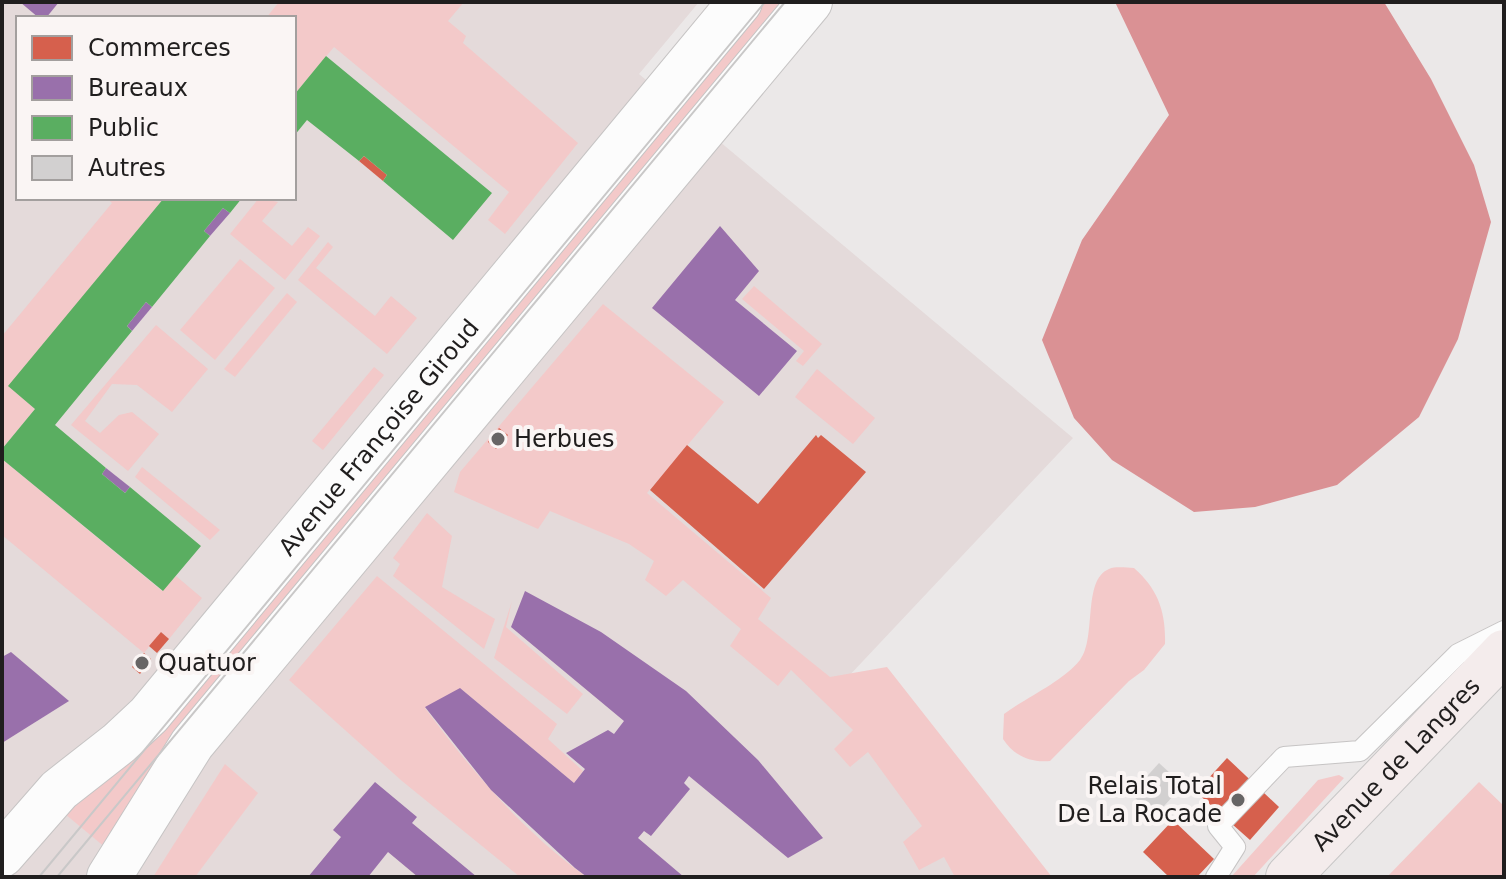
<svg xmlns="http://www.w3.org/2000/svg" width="1506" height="879" viewBox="0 0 1506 879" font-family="'DejaVu Sans',sans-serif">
<rect width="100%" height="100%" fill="#ebe8e8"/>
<path fill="#e4dada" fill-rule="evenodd" d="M2,2H699L639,74L1073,438L831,695L1037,877H2ZM18,18H294V198H18Z"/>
<g fill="#f3c9c9">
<polygon points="279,2 464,2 448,21 466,36 463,43 578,143 505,234 488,220 509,192 334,47 294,95 294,18 266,18"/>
<polygon points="755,2 795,2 112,853 59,809"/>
<polygon points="107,198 164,198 9,386 35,409 2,449 2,336 112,203"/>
<polygon points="259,198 278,202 262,221 292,246 308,227 320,236 285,280 230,234"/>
<polygon points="328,242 333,247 316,268 375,316 391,296 417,318 387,354 298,280"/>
<polygon points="240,259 275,288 215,360 180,330"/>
<polygon points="754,286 822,344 803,366 796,361 804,351 742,299"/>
<polygon points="287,293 297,302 235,377 224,369"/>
<polygon points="603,304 724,402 647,493 771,598 758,619 830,677 887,667 1052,877 955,877 944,857 919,870 903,842 922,826 868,752 850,767 834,749 853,730 791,670 778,686 730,646 741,629 683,580 666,596 645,580 654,561 629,544 550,511 538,529 454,492 460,472"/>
<polygon points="156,325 208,369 172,412 137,385 112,384 85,421 100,433 119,415 132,412 159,434 128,471 71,425"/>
<polygon points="374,367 384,375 323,450 312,441"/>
<polygon points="817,369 875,418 853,444 795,397"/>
<polygon points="2,459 162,591 176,576 202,598 169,639 161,632 144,653 2,535"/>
<polygon points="142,467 220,530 210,540 135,477"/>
<polygon points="427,513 452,536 442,587 495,619 484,649 393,576 400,564 393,558"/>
<path d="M1134,568C1158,589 1166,612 1165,644L1144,670L1129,681L1050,761C1031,763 1014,756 1003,739L1004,714C1027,697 1062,682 1080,660C1097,638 1082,580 1109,569C1116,566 1127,568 1134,568Z"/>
<path d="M377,576L557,724L548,739L583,771L574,783L461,689L425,708C471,770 523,832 587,877H520L402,781L289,680Z"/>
<polygon points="512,601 506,627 583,694 567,714 494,658"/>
<polygon points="225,764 258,793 195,877 153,877"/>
<polygon points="1339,775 1344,778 1253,877 1231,877 1318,780"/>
<polygon points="1479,782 1504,806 1504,877 1387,877"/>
</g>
<polygon fill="#da9194" points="1115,2 1384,2 1431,79 1474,165 1491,222 1458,339 1419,417 1337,485 1255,507 1194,512 1112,460 1074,418 1042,340 1082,240 1169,115"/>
<g fill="#d6604d">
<polygon points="364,156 387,175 383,181 359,161"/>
<polygon points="499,428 508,435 496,449 488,442"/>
<polygon points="816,435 818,438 821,435 866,472 764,589 650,490 687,445 758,504"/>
<polygon points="161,632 169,639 157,653 149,646"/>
<polygon points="144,653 151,659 140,674 132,667"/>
<polygon points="1227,758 1279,807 1250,840 1196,792"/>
<polygon points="1173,820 1214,859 1197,877 1169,877 1143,852"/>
</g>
<g fill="#9970ab">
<polygon points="20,2 59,2 46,18 39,18"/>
<polygon points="223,208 230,213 210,236 204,231"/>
<polygon points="720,226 759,271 735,300 797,351 759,396 652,308"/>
<polygon points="146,302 152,307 132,331 127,326"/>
<polygon points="106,468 130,487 125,493 102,474"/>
<polygon points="525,591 601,632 686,691 758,760 823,838 788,858 689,776 684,783 690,789 651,836 644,831 638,838 684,877 587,877 575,868 491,790 425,707 460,688 574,783 585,769 566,753 608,730 614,734 624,721 511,627"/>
<polygon points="11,652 69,701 2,743 2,657"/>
<polygon points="375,782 417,817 412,823 477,877 418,877 388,852 368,877 308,877 341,837 333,830"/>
</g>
<g fill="#5aae61">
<polygon points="326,56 492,193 453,240 383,181 387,175 364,156 359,161 307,120 294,136 294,95"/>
<polygon points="164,198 242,198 230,213 223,208 204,231 210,236 152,307 146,302 127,326 132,331 55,425 106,468 102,474 125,493 130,487 201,546 163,591 2,459 2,449 35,409 8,386"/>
</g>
<polygon fill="#d2d0d0" points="1159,763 1183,785 1155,816 1131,794"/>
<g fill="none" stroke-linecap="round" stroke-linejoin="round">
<g stroke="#c6c4c4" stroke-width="22">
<polyline id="lane" points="1216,877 1235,847 1218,826 1284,757 1360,751 1458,654 1504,631"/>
</g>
<g stroke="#c6c4c4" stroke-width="46">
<g id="secondary">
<path id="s1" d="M2,855L59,790L119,743L149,715L740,2"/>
<polyline points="109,877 192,744 810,2"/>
</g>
</g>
<g stroke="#c7c6c6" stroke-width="46">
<g id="primary">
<path id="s2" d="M1288,877L1504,652"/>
</g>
</g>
<use href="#lane" stroke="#fcfcfc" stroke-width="20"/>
<use href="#secondary" stroke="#fcfcfc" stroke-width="44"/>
<use href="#primary" stroke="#f4ecec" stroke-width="44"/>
<g stroke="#c9c8c8" stroke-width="2">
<polyline points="39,877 765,2"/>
<polyline points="57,877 785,2"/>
</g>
</g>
<g fill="#676565" stroke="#faf5f4" stroke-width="3">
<circle cx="498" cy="439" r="8"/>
<circle cx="142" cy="663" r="8"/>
<circle cx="1238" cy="800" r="8"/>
</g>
<g text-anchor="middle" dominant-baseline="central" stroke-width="8" stroke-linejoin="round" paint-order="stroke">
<g font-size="24" fill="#201e1e" stroke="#faf5f4">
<text stroke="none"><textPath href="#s1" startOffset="564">Avenue Françoise Giroud</textPath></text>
<text stroke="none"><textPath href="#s2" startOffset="156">Avenue de Langres</textPath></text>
</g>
<g font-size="24" fill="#201e1e" stroke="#faf5f4" text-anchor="start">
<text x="514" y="439">Herbues</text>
<text x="158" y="663">Quatuor</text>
<text x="1222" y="786" text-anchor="end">Relais Total<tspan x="1222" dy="28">De La Rocade</tspan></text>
</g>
</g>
<rect width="1506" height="879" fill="none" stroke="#201e1e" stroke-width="8"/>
<rect x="16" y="16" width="280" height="184" fill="#faf5f4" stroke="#a39f9e" stroke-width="2"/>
<rect x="32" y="36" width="40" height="24" fill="#d6604d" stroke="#a39f9e" stroke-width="2"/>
<text x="88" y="56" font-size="24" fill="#201e1e">Commerces</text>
<rect x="32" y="76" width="40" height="24" fill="#9970ab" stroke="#a39f9e" stroke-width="2"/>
<text x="88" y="96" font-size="24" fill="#201e1e">Bureaux</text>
<rect x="32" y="116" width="40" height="24" fill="#5aae61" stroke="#a39f9e" stroke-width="2"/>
<text x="88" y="136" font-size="24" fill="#201e1e">Public</text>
<rect x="32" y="156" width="40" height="24" fill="#d2d0d0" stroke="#a39f9e" stroke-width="2"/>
<text x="88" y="176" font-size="24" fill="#201e1e">Autres</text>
</svg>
